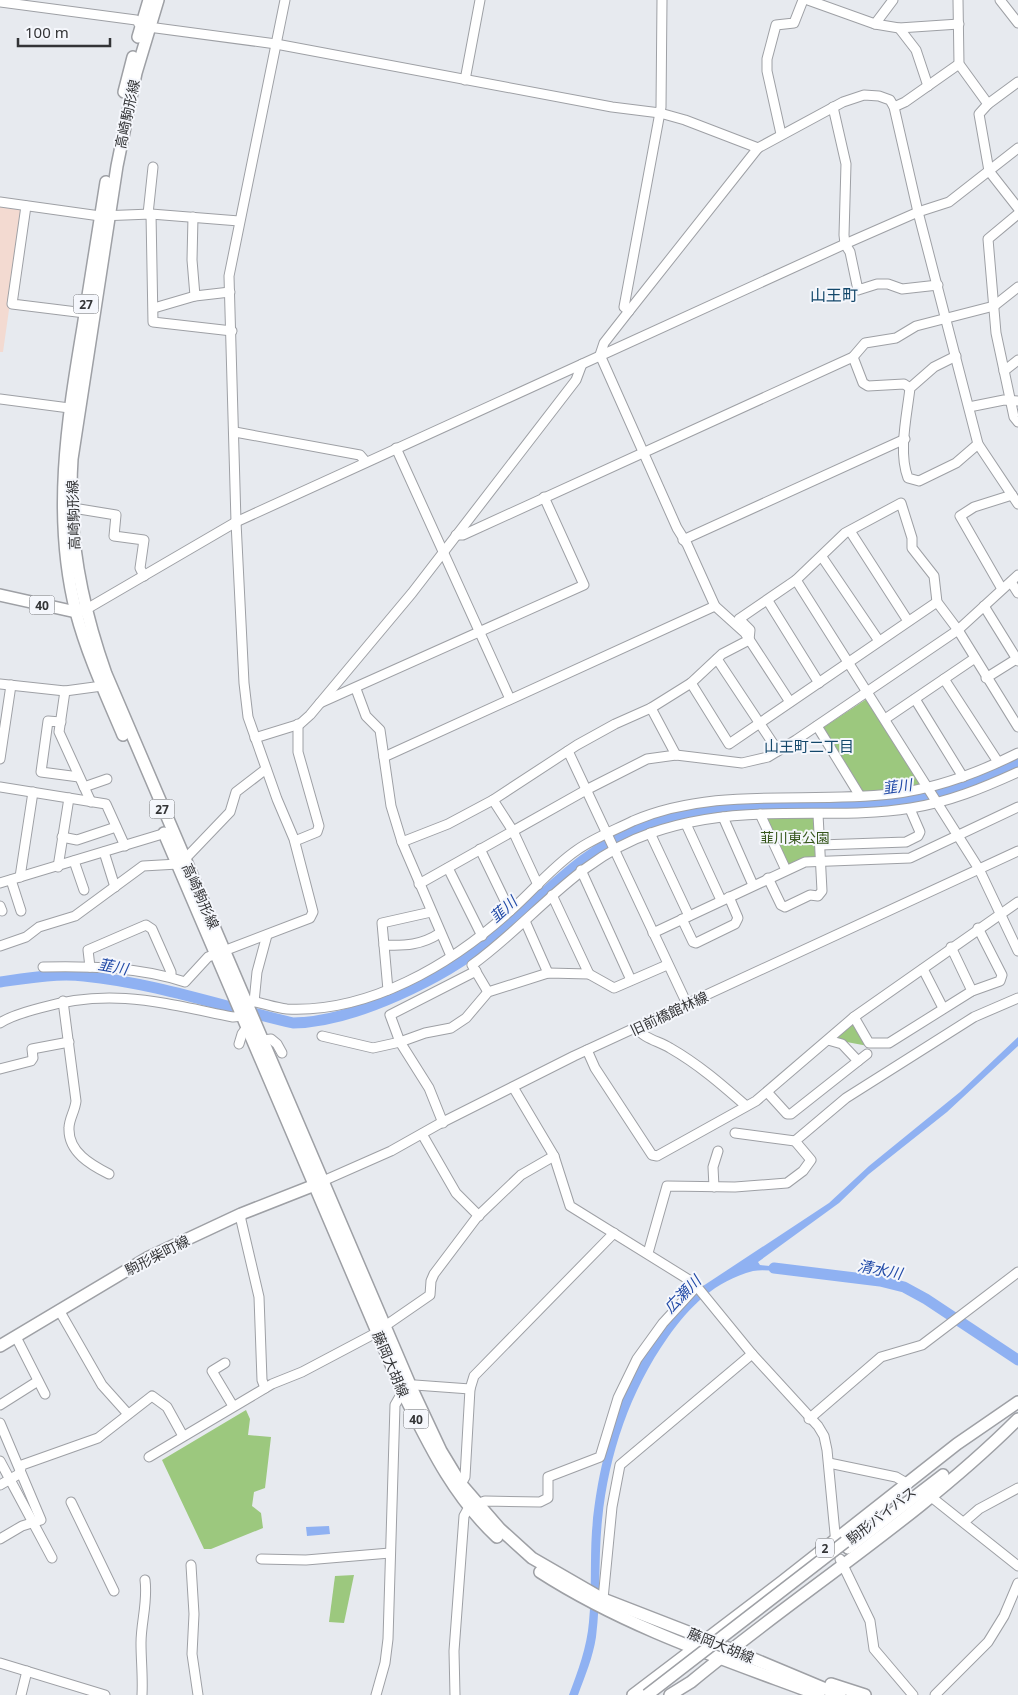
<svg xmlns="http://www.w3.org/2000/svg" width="1018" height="1695" viewBox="0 0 1018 1695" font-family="'Noto Sans','Noto Sans JP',sans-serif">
<rect width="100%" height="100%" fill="#e7eaef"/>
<polygon fill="#f3dad1" points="0,206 21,208 23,211 3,352 0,352"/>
<g fill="#9cc87e">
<polygon points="865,700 869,700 921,783 920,786 863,792 823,732 824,727"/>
<polygon points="768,816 813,816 816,819 818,857 789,866 785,865 765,819"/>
<polygon points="852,1023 855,1024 868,1046 836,1040 835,1037"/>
<polygon points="246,1410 250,1419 248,1435 271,1437 265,1488 254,1492 252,1506 261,1513 263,1528 211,1549 204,1549 162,1460"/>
<polygon points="354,1575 344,1623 329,1622 335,1576"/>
</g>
<g fill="#8fb1f2">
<path d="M1018,1037V1046L947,1112L869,1174L839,1203L758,1262L760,1265L780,1267L787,1270C776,1272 764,1269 753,1271C715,1281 690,1306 668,1337C630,1391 609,1453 602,1520C598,1559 601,1598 596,1637C593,1657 585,1676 578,1695H569C578,1671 587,1647 589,1622C592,1592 590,1561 592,1531C600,1440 631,1347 703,1286L829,1203L869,1166L960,1092Z"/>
<polygon points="329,1526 330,1534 307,1536 306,1527"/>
</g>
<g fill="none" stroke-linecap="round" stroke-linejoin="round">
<g stroke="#8fb1f2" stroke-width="11">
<path d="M0,982C28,978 56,973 84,976C155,983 224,1007 293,1023C355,1022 444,978 492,939C545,897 576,854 641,827C713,797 794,808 869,804C922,802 971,785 1018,763"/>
<polyline points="774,1268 880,1281 904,1287 926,1299 1018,1360"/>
</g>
<g stroke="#9ea0a5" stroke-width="11">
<g id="minor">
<polyline points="808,0 875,24 899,28 959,24"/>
<polyline points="958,0 959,64 988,104"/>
<polyline points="1000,0 1018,23"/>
<polyline points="0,2 136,20 141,26 276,44 612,107 660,113 685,120 758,148 843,102 864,95 879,96 890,100 894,107 918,212 978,444 1018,504"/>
<polyline points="875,24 893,0"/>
<polyline points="899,28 916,50 928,86"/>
<polyline points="465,80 480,0"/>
<polyline points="1018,82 988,104 979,114 989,171 1018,208"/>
<polyline points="833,107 846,164 844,235 845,244 850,252 858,290 877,284 888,284 902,289 938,285"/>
<polyline points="894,107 905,102 959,64"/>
<polyline points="781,134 767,71 767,59 776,25 794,23 803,0"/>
<polyline points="758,148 629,311 604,343 600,355 677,528 687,544 715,606 745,633 790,702"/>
<polyline points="0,202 100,216 151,214 239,221"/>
<polyline points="26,206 12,304 85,313"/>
<polyline points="148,214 153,167"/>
<polyline points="151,214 153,322 232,331"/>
<polyline points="1018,214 988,239 996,333 1014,417 1018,422"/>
<polyline points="193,217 192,260 195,296"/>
<polyline points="154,308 195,296 230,292"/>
<polyline points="629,311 624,307 661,107 662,0"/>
<path d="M956,356L934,367L910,388C907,415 898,452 908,478L919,481L956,463L978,444"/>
<polyline points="853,357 863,383 868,386 904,384 910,388"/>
<polyline points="1004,371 1018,360"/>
<polyline points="0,399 77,409"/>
<polyline points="969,407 1004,400 1018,401"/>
<polyline points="235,432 360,455 366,462"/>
<polyline points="396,448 510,699"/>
<polyline points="67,507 116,515 114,536 144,540 140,568 144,576"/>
<polyline points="850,531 908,621"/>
<polyline points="456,535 463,535 853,357 865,343 896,338 916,326 994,306 1018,287"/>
<polyline points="683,540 905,439"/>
<polyline points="822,557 879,641"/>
<polyline points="796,580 979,869 1018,951"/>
<polyline points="1011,582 1018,593"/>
<polyline points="1002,589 960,516 974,507 1012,495"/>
<polyline points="768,601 819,683"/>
<polyline points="984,606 1018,661"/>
<polyline points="85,610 236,522 845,244 918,212 949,202 1018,148"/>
<polyline points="717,659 778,751"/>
<polyline points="986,678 1018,658"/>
<polyline points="944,679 998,762"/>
<polyline points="691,683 729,744 937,602"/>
<polyline points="0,684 65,691 102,686"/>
<polyline points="356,689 366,716 380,730 391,806 402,842 451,956"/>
<polyline points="65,691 59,732 91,802"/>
<polyline points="915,699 963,777"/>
<polyline points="320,703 584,585 544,497"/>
<polyline points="651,708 676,755"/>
<polyline points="885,719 975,658"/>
<polyline points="61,722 48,721 41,772 79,777"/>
<polyline points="817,726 860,796"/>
<polyline points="255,738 300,724 310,715 412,593 576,380 582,364"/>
<polyline points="568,751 687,1004"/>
<polyline points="384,757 715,606"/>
<polyline points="0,759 11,685"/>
<polyline points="0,787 106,804 125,846"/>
<polyline points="84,787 107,779"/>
<polyline points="493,800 513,831 538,885"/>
<polyline points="760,814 786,870"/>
<polyline points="723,817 753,885"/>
<polyline points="686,824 721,900"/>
<polyline points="650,833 689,916"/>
<polyline points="62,837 77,840 116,827"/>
<polyline points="295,841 317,832 319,826 298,752 298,724"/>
<polyline points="402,842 448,824 493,800 577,745 615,724 651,708 691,683 722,654 749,640 750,630 739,619 796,580 845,533 901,503 912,538 912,548 934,576 937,602 958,630 1018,727"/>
<polyline points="820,845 906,842 918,836 920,832 910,809"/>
<polyline points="480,849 510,911"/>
<polyline points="104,852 115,887"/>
<polyline points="185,859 230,812 236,792 266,769"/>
<polyline points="74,861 84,890"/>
<polyline points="58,867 69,798"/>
<polyline points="448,868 482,936"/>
<polyline points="581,870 631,980"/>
<polyline points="20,877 33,792"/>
<polyline points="768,878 781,905 785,907 810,895 818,896 822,891 818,814"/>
<polyline points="11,880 21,911"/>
<polyline points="0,883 169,832"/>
<polyline points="419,884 586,790 647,759 676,755 742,763 768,757 796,740 958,630 1018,575"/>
<polyline points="552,895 589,974"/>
<polyline points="0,906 2,911"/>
<polyline points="682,919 693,942 696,943 735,924 738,918 729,897"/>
<polyline points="525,921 548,973"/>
<polyline points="653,933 805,862 910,858 1018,807"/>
<path d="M384,945C405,946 422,945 440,933"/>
<polyline points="0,946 26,937 39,927 75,916 143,866 178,864"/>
<polyline points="951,947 972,991"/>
<path d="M43,967C90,966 140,967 185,982L208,957L310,918L313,912L294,839L277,799L248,717L244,683L236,522L229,276L285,0"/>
<polyline points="90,967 88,950 146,925 152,929 171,972 171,977"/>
<polyline points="923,969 943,1008"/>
<polyline points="388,990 382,923 431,912"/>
<path d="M488,992L472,965C533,921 577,858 651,833C686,821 726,815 763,814C812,812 862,816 911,808C949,802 983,788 1018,772"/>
<path d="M63,1001L76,1101C75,1111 69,1119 69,1128C68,1152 91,1165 109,1174"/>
<polyline points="254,1002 257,972 267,935"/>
<path d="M245,1007L251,1001C263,1003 275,1008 287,1009C369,1013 450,965 509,912C532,892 552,867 577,850C594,838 615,830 633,821C716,786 805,804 891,794C936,789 978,773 1018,753"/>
<polyline points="854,1017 869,1043 889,1043 972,991 1000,981 1002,975 978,928"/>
<path d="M0,1023C12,1015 26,1012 40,1008C111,987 163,1003 233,1017L243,1016"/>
<path d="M637,1028C644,1039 659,1041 670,1048C698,1064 721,1084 745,1105"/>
<polyline points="322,1036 373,1048 400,1042 425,1033 451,1028 466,1018 488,992 548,973 589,974 614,988 667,965"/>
<polyline points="264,1040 271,1039 277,1044 282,1053"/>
<polyline points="828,1040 842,1044 858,1061"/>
<polyline points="239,1044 242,1034 250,1023"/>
<polyline points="587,1050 595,1068 652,1155 657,1156 756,1101 854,1017 1018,902"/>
<polyline points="0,1069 31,1061 33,1058 32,1049 69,1042"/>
<polyline points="513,1087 554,1156 570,1206 694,1283 752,1354 818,1426 824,1436 827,1450 836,1544"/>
<polyline points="767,1092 787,1114 791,1114 867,1054"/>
<polyline points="443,1123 429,1088 400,1042 390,1015 476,971"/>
<polyline points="735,1133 795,1141"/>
<polyline points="422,1134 456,1193 479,1216"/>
<polyline points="323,1181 391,1151 439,1124 574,1056 1018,851"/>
<polyline points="714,1187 713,1167 718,1151"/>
<polyline points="241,1214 241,1220 259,1297 262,1380 265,1388"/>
<polyline points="648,1253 667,1186 735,1187 787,1183 803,1171 811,1160 795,1141 846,1098 974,1017 1018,998"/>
<polyline points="59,1310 102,1385 128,1414"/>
<polyline points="16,1337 45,1394"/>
<polyline points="225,1363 212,1371 233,1406"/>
<polyline points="0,1405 38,1381"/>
<polyline points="809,1419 881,1357 922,1345 1018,1272"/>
<polyline points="0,1423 41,1520 22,1526 0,1539"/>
<polyline points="149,1457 272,1384 302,1372 372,1335 430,1295 431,1281 434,1274 477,1217 521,1175 554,1156"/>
<polyline points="0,1461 52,1558"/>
<polyline points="829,1463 896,1477 908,1484"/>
<polyline points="461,1484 465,1477 470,1389 474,1376 614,1233"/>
<polyline points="0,1485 19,1474 22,1465 98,1438 152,1396 167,1407 183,1436"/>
<polyline points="930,1496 1018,1566"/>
<polyline points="71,1502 114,1591"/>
<polyline points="477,1504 485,1501 540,1502 548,1498 548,1477 600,1457 618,1398 637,1359 663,1323 697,1286"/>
<polyline points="964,1522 979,1509 1018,1488"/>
<polyline points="261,1559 306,1560 390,1553"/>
<polyline points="840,1559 870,1621 874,1649 913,1695"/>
<polyline points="191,1565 194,1614 192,1654 198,1695"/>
<polyline points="603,1599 612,1507 620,1465 752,1354"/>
<polyline points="0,1663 105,1695"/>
<polyline points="21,1695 27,1671"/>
<path d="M142,1695C143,1677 141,1661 141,1643C141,1622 148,1602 145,1580"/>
<polyline points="376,1695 385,1663 388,1639 395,1405 399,1398 415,1385 470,1389"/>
<polyline points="455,1695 454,1651 464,1516 469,1507"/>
<polyline points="935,1695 988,1642 1004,1616 1018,1583"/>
</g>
</g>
<g stroke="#9ea0a5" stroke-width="14">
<g id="major">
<path d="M158,0L136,73L117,166L72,459C67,534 81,604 106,674L411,1387L441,1451L461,1484L500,1529L532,1558L603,1599L706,1639L840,1695"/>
<polyline points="138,37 149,0"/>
<polyline points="124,92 133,57"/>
<path d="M106,182C98,230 91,279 83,327C67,422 52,517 76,612C87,654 106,695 123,735"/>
<polyline points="0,595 76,612 83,610"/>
<path d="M164,833L404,1395C430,1447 454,1497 497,1537"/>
<polyline points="0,1346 149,1257 241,1214 320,1183"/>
<polyline points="848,1548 943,1475"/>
<path d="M540,1572C627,1628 723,1659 819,1695"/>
<polyline points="831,1684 865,1695"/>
<polyline points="633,1695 783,1581 957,1444 1018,1402"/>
<path d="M670,1695L691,1682C798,1593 920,1517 1018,1419"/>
</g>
</g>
<use href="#minor" stroke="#fff" stroke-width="9"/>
<use href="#major" stroke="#fff" stroke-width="11"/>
<g stroke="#9ea0a5" stroke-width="14" stroke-linecap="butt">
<polyline id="major-bridge" points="647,1695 845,1542"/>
</g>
<use href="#major-bridge" stroke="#fff" stroke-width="11"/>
</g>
<g text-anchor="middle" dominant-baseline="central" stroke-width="4" stroke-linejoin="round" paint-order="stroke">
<g fill="#f5f7fc" stroke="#6d6e71" stroke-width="1">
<rect x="73.5" y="294.5" width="25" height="19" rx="4"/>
<rect x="29.5" y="595.5" width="25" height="19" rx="4"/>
<rect x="149.5" y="799.5" width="25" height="19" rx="4"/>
<rect x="403.5" y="1409.5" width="25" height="19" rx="4"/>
<rect x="816" y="1538.5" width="18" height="19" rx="4"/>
</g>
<g font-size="12" font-weight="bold" fill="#333436">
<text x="86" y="304">27</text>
<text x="42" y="605">40</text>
<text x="162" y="809">27</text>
<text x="416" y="1419">40</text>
<text x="825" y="1548">2</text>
</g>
<g font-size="14" fill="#333436" stroke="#f5f7fc">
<text transform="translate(127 114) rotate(-78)">高崎駒形線</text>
<text transform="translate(73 515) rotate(-92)">高崎駒形線</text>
<text transform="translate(201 896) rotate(66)">高崎駒形線</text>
<text transform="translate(669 1013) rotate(-25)">旧前橋館林線</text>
<text transform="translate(157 1255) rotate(-27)">駒形柴町線</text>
<text transform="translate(391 1364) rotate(67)">藤岡大胡線</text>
<text transform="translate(881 1515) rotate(-38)">駒形バイパス</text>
<text transform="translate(721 1645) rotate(22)">藤岡大胡線</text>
</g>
<g font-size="14" fill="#37571d" stroke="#f5f7fc">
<text x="795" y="837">韮川東公園</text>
</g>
<g font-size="15" fill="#13476a" stroke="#f5f7fc">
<text x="809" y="746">山王町二丁目</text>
</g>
<g font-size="15" font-style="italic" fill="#214aa7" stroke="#f5f7fc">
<text transform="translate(897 786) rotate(-8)">韮川</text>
<text transform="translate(503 909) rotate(-42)">韮川</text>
<text transform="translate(113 966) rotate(10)">韮川</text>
<text transform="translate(880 1269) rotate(11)">清水川</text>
<text transform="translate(682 1294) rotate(-46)">広瀬川</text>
</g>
<g font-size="16" fill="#13476a" stroke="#f5f7fc">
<text x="834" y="295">山王町</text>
</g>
</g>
<path d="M18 38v8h92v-8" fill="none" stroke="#333436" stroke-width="2.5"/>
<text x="25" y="38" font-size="15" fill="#333436" stroke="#f5f7fc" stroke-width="4" paint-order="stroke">100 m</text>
</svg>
